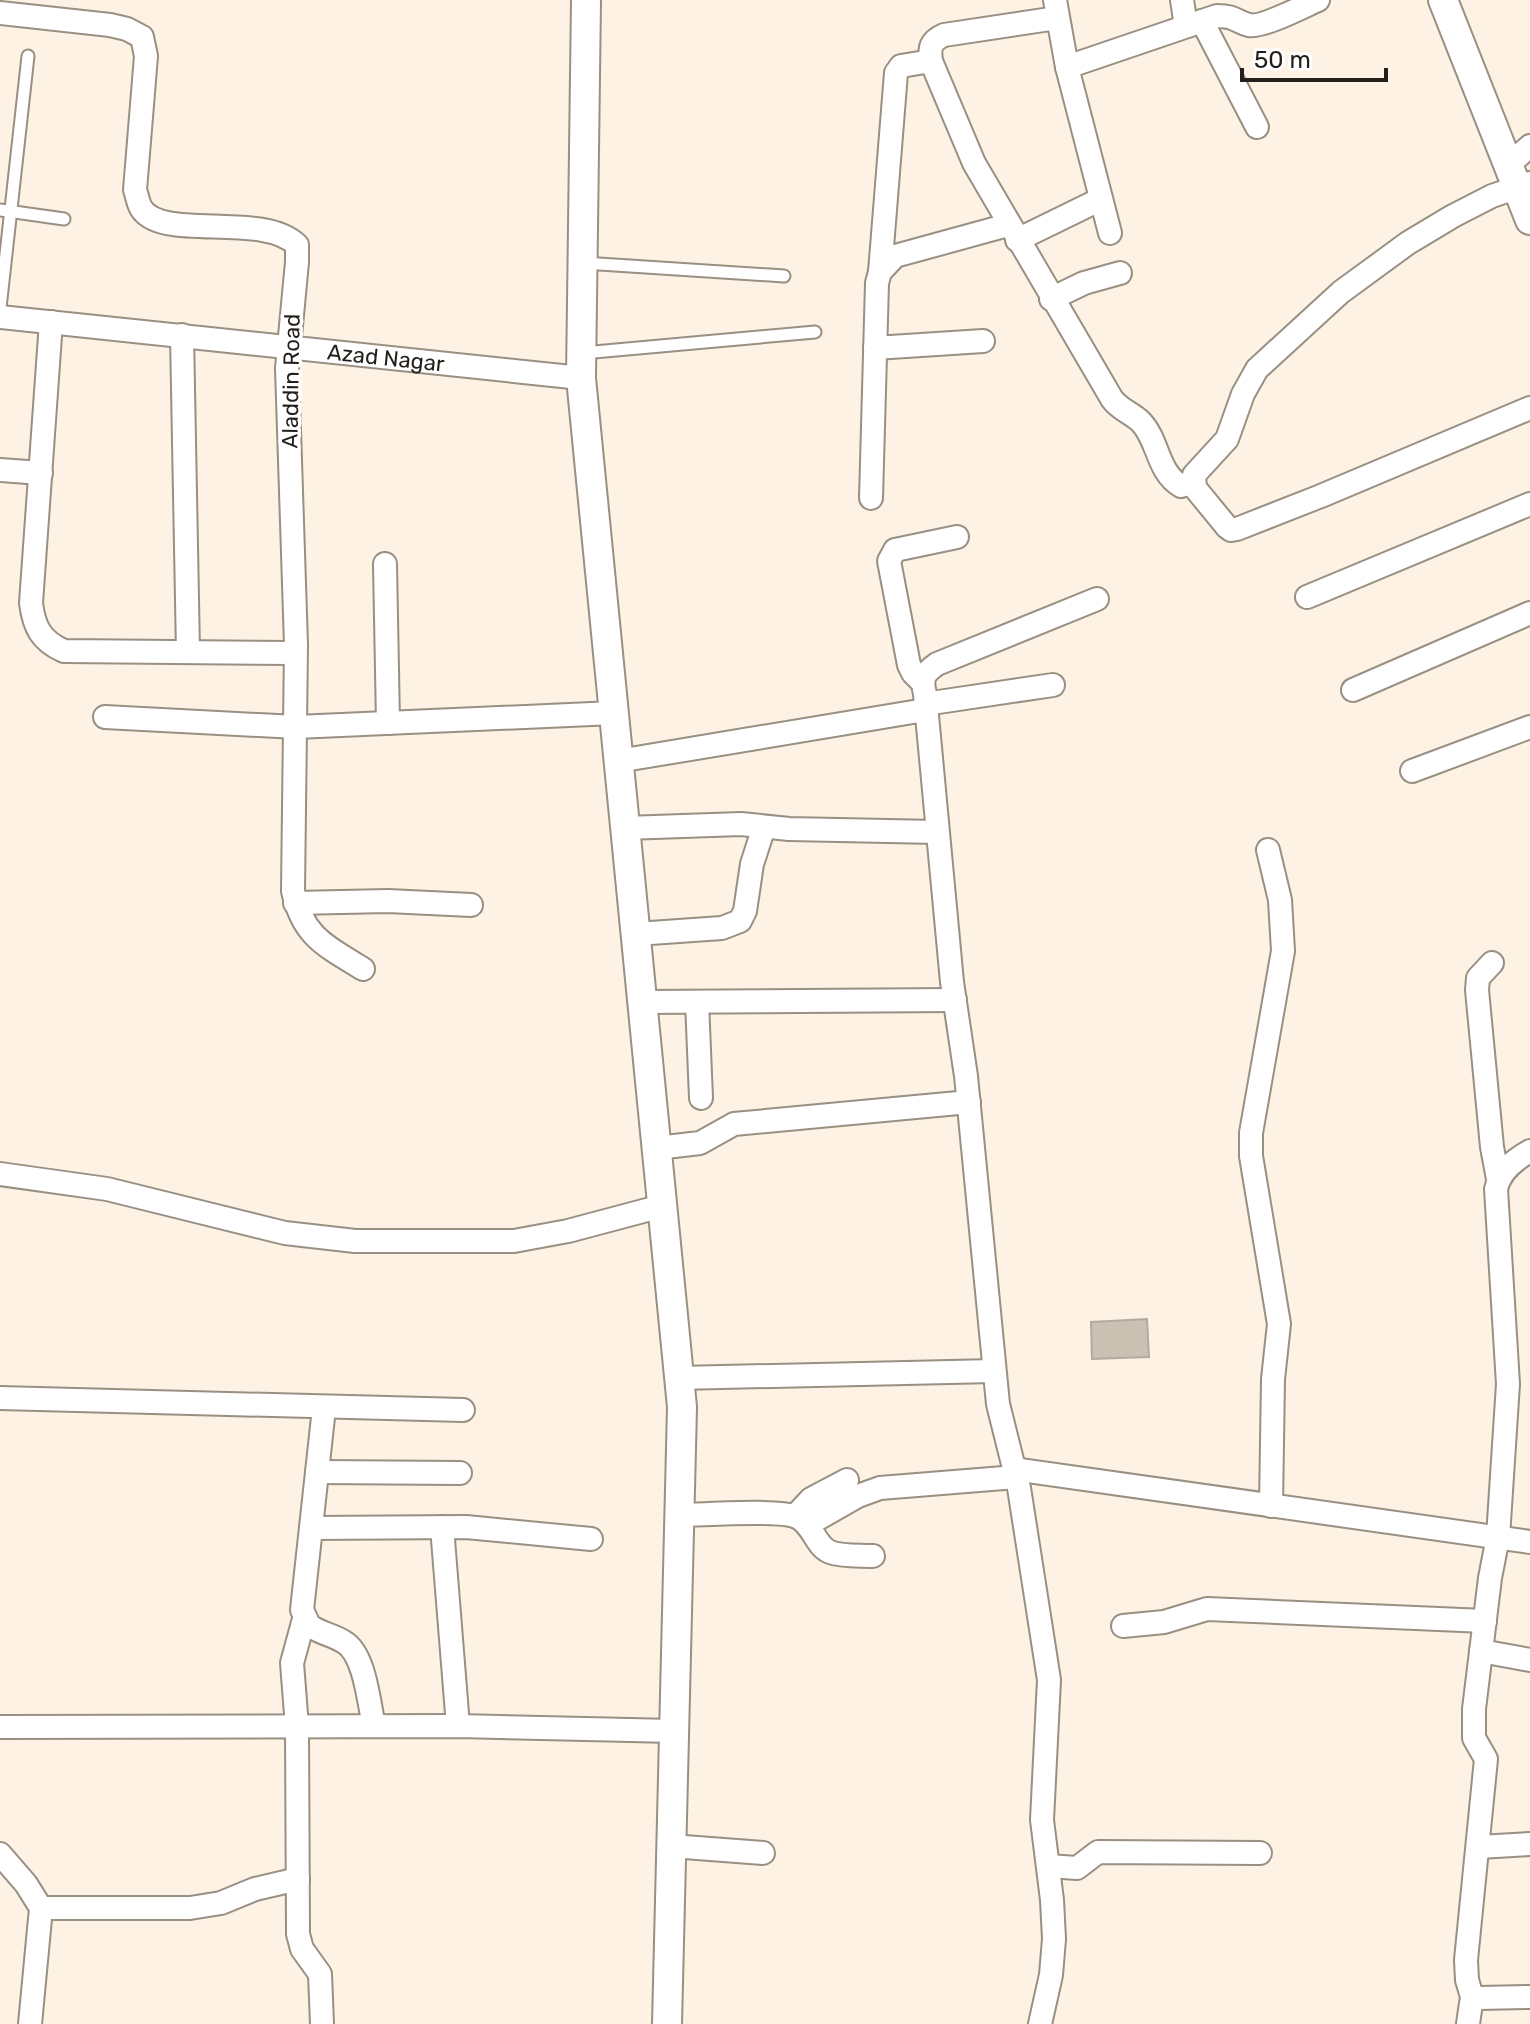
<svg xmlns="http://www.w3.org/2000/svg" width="1530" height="2024" viewBox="0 0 1530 2024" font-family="Rubik,sans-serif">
<rect width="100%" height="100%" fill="#fdf2e4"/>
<polygon fill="#cbc1b3" stroke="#b5aa9d" stroke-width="2" points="1147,1319 1149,1357 1092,1359 1091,1322"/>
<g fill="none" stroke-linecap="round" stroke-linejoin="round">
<g stroke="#998f82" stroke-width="15">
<g id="service">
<polyline points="0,210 64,219"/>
<polyline points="584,263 784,276"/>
<polyline points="0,308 28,56"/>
<polyline points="583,353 815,332"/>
</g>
</g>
<g stroke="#998f82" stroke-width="26">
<g id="minor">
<polyline points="1055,0 1067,67 1110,233"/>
<polyline points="1182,0 1186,26"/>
<path d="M0,13L110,25L127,29L142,37L146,56L135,190C137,195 138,203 141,208C161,242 262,211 297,245V262L287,368L296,645L293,891C303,937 326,946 363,969"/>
<path d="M1057,18L944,35C931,41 929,47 931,61L974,163L1112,399C1120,410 1132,413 1141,422C1159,441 1157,472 1181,486L1194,481"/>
<polyline points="1202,21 1257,127"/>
<path d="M1067,67L1217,16C1236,16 1236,22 1249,25C1262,28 1304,6 1318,0"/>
<polyline points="1508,165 1530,146"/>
<polyline points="1530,183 1492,196 1453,216 1408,243 1341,292 1257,369 1243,394 1227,439 1194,475 1195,488 1227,527 1231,530 1237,529 1321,496 1530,408"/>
<polyline points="1017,240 1101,199"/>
<polyline points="880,272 896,73 901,66 931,61"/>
<polyline points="1051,299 1084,283 1120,273"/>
<path id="s1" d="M0,317L581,378"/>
<path d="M51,322L31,603C34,627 41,641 64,651L295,653"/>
<polyline points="182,335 188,652"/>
<polyline points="875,348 983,341"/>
<polyline points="0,470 41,473"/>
<polyline points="871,498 877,283 880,272 895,256 1008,225"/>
<polyline points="385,564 388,723"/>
<polyline points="1307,597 1530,504"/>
<polyline points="922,682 913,673 909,665 889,561 895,550 957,537"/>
<polyline points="1353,690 1530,613"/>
<polyline points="925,704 1053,685"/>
<polyline points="105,717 296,727 614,713"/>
<polyline points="618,761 925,710"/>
<polyline points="1412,771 1530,727"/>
<polyline points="625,828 741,824 789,829 937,832"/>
<polyline points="1268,850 1280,900 1283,951 1251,1133 1251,1156 1279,1324 1273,1379 1271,1506"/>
<polyline points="295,903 388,901 471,905"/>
<polyline points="636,934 722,928 740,921 745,911 752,864 764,827"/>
<polyline points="1492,963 1478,978 1477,990 1492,1147 1498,1179"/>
<polyline points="642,1002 955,1000"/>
<polyline points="697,1002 701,1098"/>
<polyline points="657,1148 700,1143 734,1124 969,1102"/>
<polyline points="0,1174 107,1189 285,1233 355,1241 514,1241 568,1231 662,1206"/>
<polyline points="679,1378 994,1371"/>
<polyline points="0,1398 463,1410"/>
<path d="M324,1408L302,1610L309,1625C319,1633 333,1635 344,1642C365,1654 369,1704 374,1726"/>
<polyline points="1014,1469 1530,1542"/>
<polyline points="317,1472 460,1473"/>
<path d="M679,1515C703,1515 779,1509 797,1517C813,1524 815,1546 830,1552C843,1557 860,1555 873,1556"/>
<polyline points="795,1516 811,1499 847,1480"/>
<polyline points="807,1525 858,1496 880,1488 1016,1477"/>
<polyline points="442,1527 458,1726"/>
<polyline points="311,1528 466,1527 591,1539"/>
<polyline points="304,1619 292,1663 297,1727 298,1934 302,1949 320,1974 322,2024"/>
<polyline points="1123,1626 1164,1622 1207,1609 1485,1621"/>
<polyline points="1481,1651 1530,1660"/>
<polyline points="0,1727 458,1726 674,1731"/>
<polyline points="671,1846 763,1853"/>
<polyline points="1479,1847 1530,1844"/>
<polyline points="0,1854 26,1884 41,1908 30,2024"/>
<polyline points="1048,1866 1077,1868 1098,1852 1260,1853"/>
<polyline points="41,1908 190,1908 221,1903 255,1889 298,1879"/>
<path d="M1473,2000L1467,1980L1466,1960L1486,1759L1474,1738V1709L1490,1578L1498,1537L1508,1384L1496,1189C1500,1171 1514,1160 1530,1151"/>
<path d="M1040,2024L1051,1975L1054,1939L1052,1900L1042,1820L1049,1680L1019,1488L998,1404L966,1076L952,982L925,694C921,678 924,673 937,664L1097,599"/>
<polyline points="1468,2024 1471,2003 1478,1998 1530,1997"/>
</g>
</g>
<g stroke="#998f82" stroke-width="32">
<g id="tertiary">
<polyline points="586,0 581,378 682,1407 667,2024"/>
<polyline points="1443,0 1530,220"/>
</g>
</g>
<use href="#service" stroke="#fff" stroke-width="11"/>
<use href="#minor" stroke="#fff" stroke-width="22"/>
<use href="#tertiary" stroke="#fff" stroke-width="28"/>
</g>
<g text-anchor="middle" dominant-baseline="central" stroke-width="7" stroke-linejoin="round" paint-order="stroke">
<g font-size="22" fill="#231f1a" stroke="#fff">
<text stroke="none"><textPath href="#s1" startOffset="388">Azad Nagar</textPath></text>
<text transform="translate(291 381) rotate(-89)">Aladdin Road</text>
</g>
</g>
<path d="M1242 68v12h144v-12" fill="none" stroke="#231f1a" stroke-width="4"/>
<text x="1254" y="68" font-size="24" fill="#231f1a" stroke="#ffffff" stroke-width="6" paint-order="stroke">50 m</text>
</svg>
